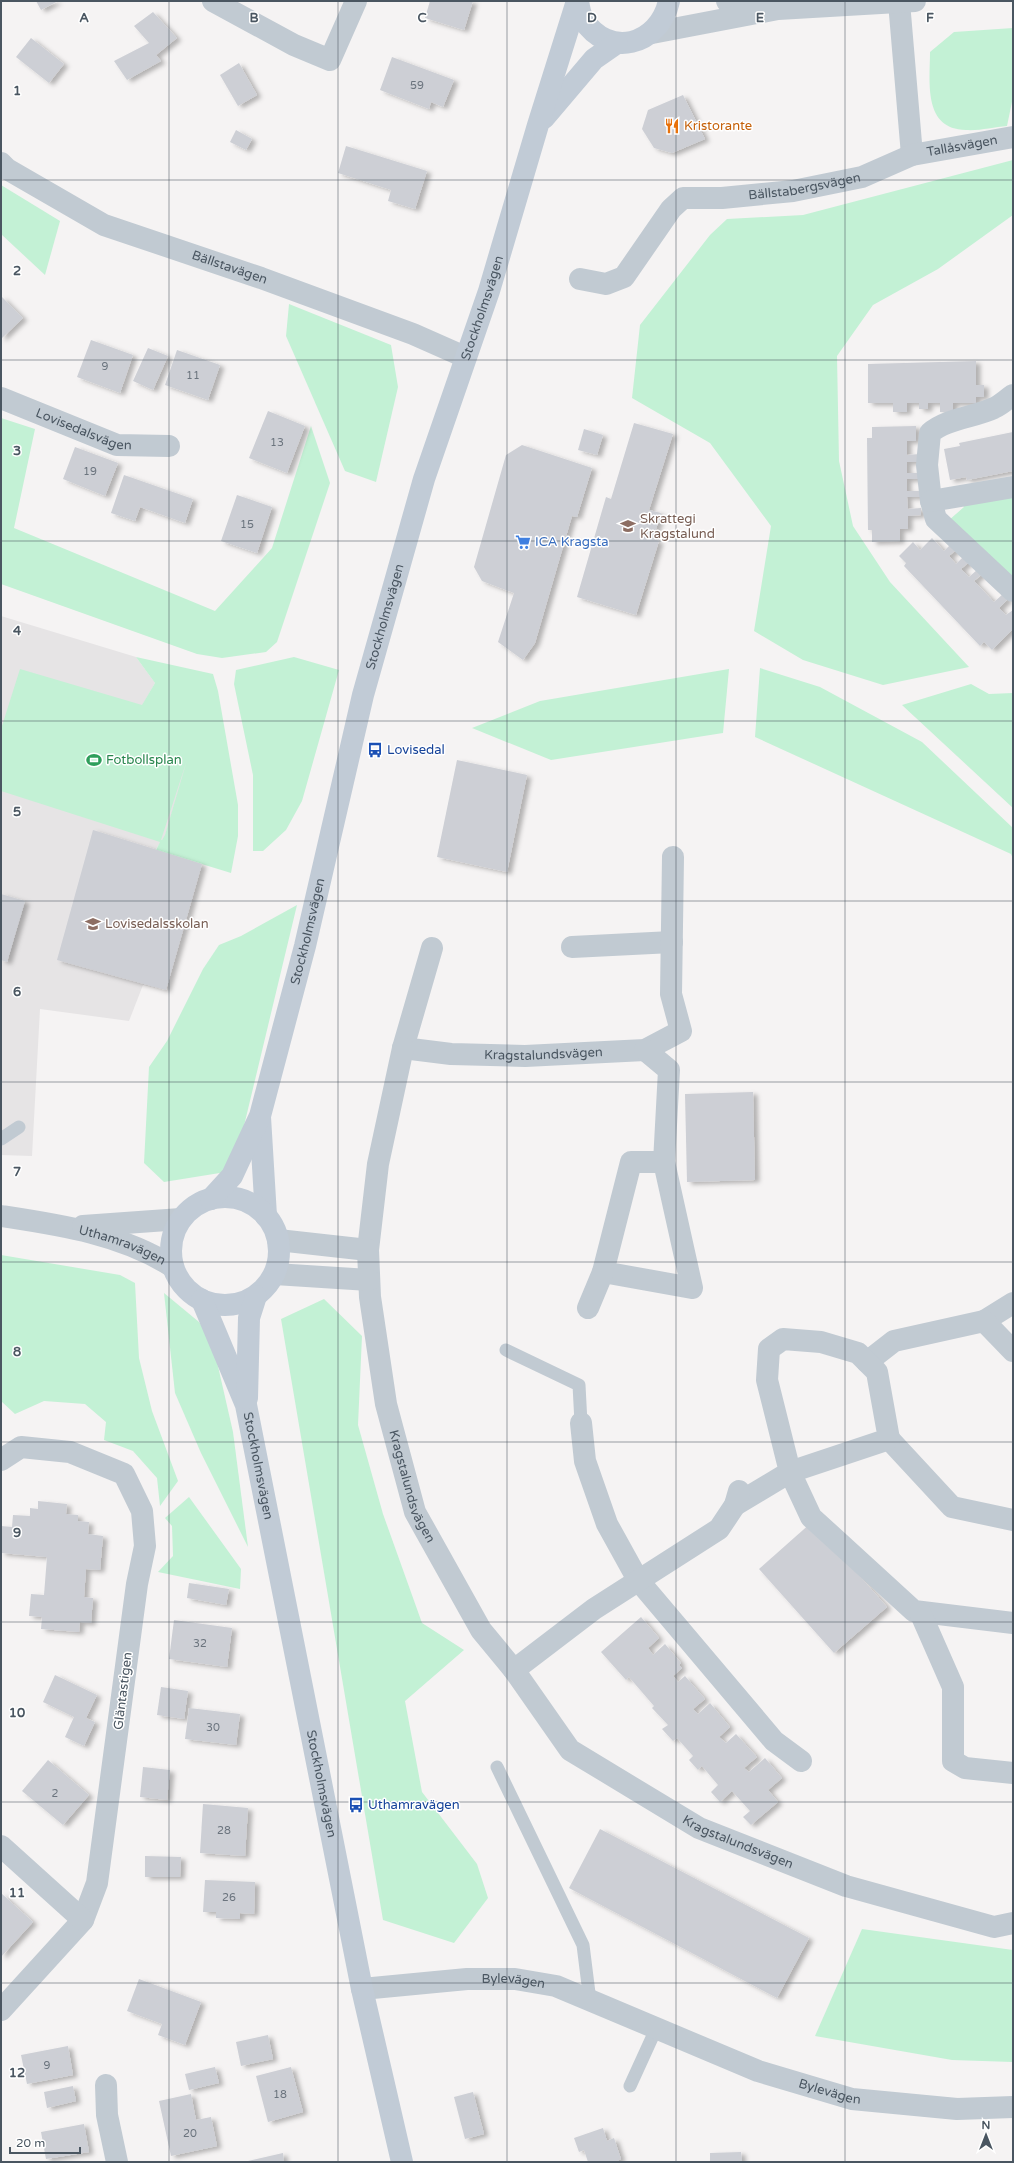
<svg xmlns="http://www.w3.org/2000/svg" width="1014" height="2163" viewBox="0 0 1014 2163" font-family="'Varela Round',sans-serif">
<defs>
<filter id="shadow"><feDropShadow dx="4.5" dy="2.5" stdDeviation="2" flood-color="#0004"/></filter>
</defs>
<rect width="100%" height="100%" fill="#f5f3f3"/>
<polygon fill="#e6e4e5" points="1,616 136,657 155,683 143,704 199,722 165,836 156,849 202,864 166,990 143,985 129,1021 40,1009 32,1156 1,1155"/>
<g fill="#c3f1d5" fill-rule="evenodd">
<path d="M1013,28V97L1007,126C994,127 979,131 966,130C923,129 930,83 930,52L954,32Z"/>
<polygon points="1013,160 1013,215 938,269 873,305 837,356 839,461 853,526 890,582 969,667 883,685 803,660 754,631 771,526 710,443 632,398 640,325 710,235 727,219 803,215"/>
<polygon points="1,185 60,221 45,275 1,234"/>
<polygon points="289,304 391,345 398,387 376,482 345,471 286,336"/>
<polygon points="1,418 35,429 14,528 215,611 272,548 311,426 330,483 277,642 266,652 222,658 197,654 1,584"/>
<polygon points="1013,494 1013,575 1010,576 948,521 964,507 959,500"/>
<path d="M136,657L213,674L218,691L238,805V836L231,873L156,850L160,842L1,791V729L20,669L142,705L155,683ZM187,760L165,835L162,840H161Z"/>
<polygon points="294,657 339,670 302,801 286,830 263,851 253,851 253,775 234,684 236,670"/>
<polygon points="760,668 820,687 922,742 1013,828 1013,859 1011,854 755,737"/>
<polygon points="729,669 723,733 551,760 472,728 540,701"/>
<polygon points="971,684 989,694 1013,693 1013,808 902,705"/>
<polygon points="297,905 237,1155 226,1172 164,1182 144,1163 149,1067 167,1041 203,969 219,945 241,936"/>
<polygon points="1,1255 120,1275 135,1283 139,1358 152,1411 178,1481 160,1506 157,1478 133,1451 104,1440 106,1422 85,1404 44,1401 15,1414 1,1401"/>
<polygon points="164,1293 199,1322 212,1340 233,1432 248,1547 201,1453 175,1393"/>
<polygon points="324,1299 362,1336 358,1425 383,1514 422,1623 464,1650 405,1701 422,1792 477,1864 488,1898 454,1943 383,1920 281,1319"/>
<polygon points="189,1497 241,1569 240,1589 158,1572 173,1556 172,1526 165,1518"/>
<polygon points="862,1929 1013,1950 1013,2062 952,2060 815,2036"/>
</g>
<g fill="#cdcfd5" filter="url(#shadow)">
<polygon points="36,1 58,1 41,10"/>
<polygon points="430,1 473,1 464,30 425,18"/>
<polygon points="153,12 177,38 156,55 161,61 127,80 114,61 149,43 134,26"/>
<polygon points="31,38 64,64 49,83 16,57"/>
<polygon points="392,57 454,80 443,107 431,102 429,109 380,90"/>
<polygon points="239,63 257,95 238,106 220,75"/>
<polygon points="683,95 705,139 672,153 654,148 642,129 648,110"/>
<polygon points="236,130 252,139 246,150 230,142"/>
<polygon points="346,146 427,171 415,209 388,201 391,190 338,173"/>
<polygon points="1,296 23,318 1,339"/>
<polygon points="91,340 133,355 120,393 77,377"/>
<polygon points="148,348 168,356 153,390 133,381"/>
<polygon points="177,350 220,365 208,400 165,385"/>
<polygon points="976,361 976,385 984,385 984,397 976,397 976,403 953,403 953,412 940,412 940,403 928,403 928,409 919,409 919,403 907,403 907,412 893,412 893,403 868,403 868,364"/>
<polygon points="268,411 305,426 287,473 249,458"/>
<polygon points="634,423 673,434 649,510 661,513 653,539 659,541 636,615 577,597 606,497 611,499"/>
<polygon points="916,426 916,441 907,441 907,455 920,454 920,462 907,462 907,473 920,473 920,479 907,479 907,491 921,491 921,497 907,497 908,509 921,508 921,515 908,516 908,529 900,529 900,541 872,542 872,530 868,530 867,438 872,438 872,427"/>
<polygon points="584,429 603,435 597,455 578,450"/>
<polygon points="1013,432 1013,471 967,480 966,477 950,480 944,449 960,446 959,443"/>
<polygon points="522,445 592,468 577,517 572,516 535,643 523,660 498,642 514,593 482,581 474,567 506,455"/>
<polygon points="75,447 118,463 105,496 63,479"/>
<polygon points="124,475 193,499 185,523 140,507 135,521 111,513"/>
<polygon points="237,495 272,507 257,553 221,541"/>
<polygon points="932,538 944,551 953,542 958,548 949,556 956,564 965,555 970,561 961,569 969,577 978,569 983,573 974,581 994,602 1003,594 1008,599 999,608 1006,615 1013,610 1013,629 992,650 984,642 980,646 904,566 906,563 899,556 913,542 920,550"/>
<polygon points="457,760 527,775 507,872 437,857"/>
<polygon points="93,830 202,864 166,990 57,960"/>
<polygon points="1,894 25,901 7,962 1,960"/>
<polygon points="753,1092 755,1180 687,1182 685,1094"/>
<polygon points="38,1501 67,1504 66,1514 78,1515 78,1521 89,1522 88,1534 103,1536 100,1570 86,1569 84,1597 93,1598 91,1623 80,1622 79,1632 41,1629 42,1617 29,1616 31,1594 44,1595 47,1557 1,1553 1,1526 12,1527 13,1515 30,1516 30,1508 38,1509"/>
<polygon points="812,1522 887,1607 834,1653 759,1569"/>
<polygon points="189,1583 229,1589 226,1605 187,1598"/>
<polygon points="641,1617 659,1638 648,1648 653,1655 665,1644 681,1663 679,1665 682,1668 673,1676 678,1682 685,1676 705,1699 693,1709 698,1714 710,1703 730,1727 719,1737 726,1743 736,1734 757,1757 744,1768 749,1772 765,1758 782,1778 768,1790 778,1802 751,1825 743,1817 750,1811 732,1791 720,1802 711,1792 718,1785 702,1766 698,1770 689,1760 693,1756 677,1738 673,1741 662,1729 668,1725 652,1708 654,1706 629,1677 626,1680 601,1652"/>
<polygon points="174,1620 232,1628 227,1667 169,1659"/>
<polygon points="55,1675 97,1695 86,1718 95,1722 84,1746 65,1737 74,1717 43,1702"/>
<polygon points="161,1687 188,1691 184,1719 157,1715"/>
<polygon points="189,1708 240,1714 236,1745 185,1739"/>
<polygon points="48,1760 89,1795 63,1825 22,1791"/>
<polygon points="143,1767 170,1770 167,1800 140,1797"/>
<polygon points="203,1804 248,1808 245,1856 200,1853"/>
<polygon points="600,1829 809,1938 777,1998 569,1888"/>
<polygon points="145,1856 181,1857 180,1877 145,1877"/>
<polygon points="205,1880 255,1882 254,1914 240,1913 240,1919 216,1918 216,1912 203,1912"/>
<polygon points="1,1893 33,1922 1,1957"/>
<polygon points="139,1979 201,2002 185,2045 158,2035 162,2024 127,2011"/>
<polygon points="268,2035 273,2059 241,2066 236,2042"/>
<polygon points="68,2046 73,2075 27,2084 21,2055"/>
<polygon points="215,2067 219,2083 189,2090 185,2074"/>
<polygon points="291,2067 303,2112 268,2122 256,2076"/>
<polygon points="73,2086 76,2101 47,2108 44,2092"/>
<polygon points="473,2092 484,2134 465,2139 454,2097"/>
<polygon points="191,2094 196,2120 211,2117 217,2146 171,2156 159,2101"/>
<polygon points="84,2124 89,2152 46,2159 41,2132"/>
<polygon points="603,2128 607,2141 614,2138 621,2159 615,2162 588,2162 584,2150 579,2152 574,2138"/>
<polygon points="741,2152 742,2162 710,2162 710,2153"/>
<polygon points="283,2153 284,2162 249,2162 248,2161"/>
</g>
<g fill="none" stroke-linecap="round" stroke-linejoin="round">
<g stroke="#c1cad2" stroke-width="13">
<polyline points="1,1139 19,1127"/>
<polyline points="506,1350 579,1385 581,1423"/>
<polyline points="497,1767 583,1945 590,2001"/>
<polyline points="630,2086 656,2029"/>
</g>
<g stroke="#c1cad2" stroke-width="22">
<polyline points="213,1 294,45 330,60 356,1"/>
<polyline points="899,2 912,155"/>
<path id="s1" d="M580,279L606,284L624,277L671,209L683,198H722L793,191L862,177L912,155L1013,137"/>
<path d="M1013,395C1007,399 1001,405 994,408C975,417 945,419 930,433L927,465L931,501L936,519L1013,591"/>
<path id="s2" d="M1,398L117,445L169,446"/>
<polyline points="931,501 1013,487"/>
<polyline points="572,947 672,942"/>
<path id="s3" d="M432,948L403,1048L451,1054L525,1056L645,1050L681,1031L671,994L673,857"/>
<path id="s4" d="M403,1048L378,1164L368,1250L370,1297L386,1404L415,1512L481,1630L514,1670L570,1750L699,1828L846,1886L994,1927L1013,1923"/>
<polyline points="645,1050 669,1070 664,1162 692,1288 603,1272 631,1162 664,1162"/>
<path id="s5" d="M1,1216C60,1225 122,1234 173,1267"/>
<polyline points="83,1226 181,1219"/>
<polyline points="278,1240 368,1250"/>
<polyline points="275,1274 369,1280"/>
<polyline points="588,1308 603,1272"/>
<polyline points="984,1321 1013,1303"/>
<polyline points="867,1362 894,1341 984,1321 1013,1351"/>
<polyline points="581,1423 585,1461 607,1524 638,1580 774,1741 801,1761"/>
<polyline points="889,1439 952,1507 1013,1520"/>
<polyline points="1,1460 21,1447 70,1452 124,1474 142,1511 145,1546 137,1584 97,1883 83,1920 1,2010"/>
<polyline points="735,1505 790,1472 767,1380 769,1349 783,1339 821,1342 858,1353 877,1372 889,1439 790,1472 811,1517 914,1611 1013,1623"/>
<polyline points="920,1612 953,1687 953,1761 965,1768 1013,1773"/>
<polyline points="514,1670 594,1609 719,1529 735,1505 739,1491"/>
<polyline points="1,1846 83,1920"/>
<path id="s6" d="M362,1989L467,1979H515L556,1986L758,2071L852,2099L957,2109L1013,2107"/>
<polyline points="106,2085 107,2115 117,2162"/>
</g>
<g stroke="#c1cad2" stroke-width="22">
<polyline points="727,1 763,7"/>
<polyline points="652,33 778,9 915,1"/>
<path id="s7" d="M1,163L7,169L104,225L261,278L413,334L465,357"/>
</g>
<g stroke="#c1cbd6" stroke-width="22">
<path d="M578,1C579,7 580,14 583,19C608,59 659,46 669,1"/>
<polyline points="544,118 594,59 617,43"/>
<polyline points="260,1117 266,1216"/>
<circle cx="225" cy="1251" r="54"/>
<path id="s8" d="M211,1199L232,1176L260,1116L305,946L363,695L424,479L489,291L538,125L577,1"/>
<path id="s9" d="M202,1300L246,1405L362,1989L402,2162"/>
<polyline points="247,1398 249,1318 256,1296"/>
</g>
</g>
<path fill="none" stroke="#4a5661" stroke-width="1" stroke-opacity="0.55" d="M169,1V2162M338,1V2162M507,1V2162M676,1V2162M845,1V2162M1,180H1013M1,360H1013M1,541H1013M1,721H1013M1,901H1013M1,1082H1013M1,1262H1013M1,1442H1013M1,1622H1013M1,1802H1013M1,1983H1013"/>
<defs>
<g id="restaurant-bare" transform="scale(1.2)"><path d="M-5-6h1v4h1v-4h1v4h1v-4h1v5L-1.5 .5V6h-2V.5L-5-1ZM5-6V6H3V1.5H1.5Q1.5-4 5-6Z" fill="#e8710a" stroke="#fff" stroke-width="2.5" paint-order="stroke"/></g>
<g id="school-bare" transform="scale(1.2)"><path d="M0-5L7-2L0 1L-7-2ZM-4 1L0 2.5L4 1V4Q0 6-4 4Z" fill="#8d6e63" stroke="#fff" stroke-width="2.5" paint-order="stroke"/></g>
<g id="supermarket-bare" transform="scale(1.2)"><path d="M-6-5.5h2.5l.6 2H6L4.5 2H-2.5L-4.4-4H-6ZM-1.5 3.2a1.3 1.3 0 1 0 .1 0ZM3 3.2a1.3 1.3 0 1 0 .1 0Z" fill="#3f7fe0" stroke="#fff" stroke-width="2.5" paint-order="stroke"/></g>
<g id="bus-bare" transform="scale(1.2)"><path d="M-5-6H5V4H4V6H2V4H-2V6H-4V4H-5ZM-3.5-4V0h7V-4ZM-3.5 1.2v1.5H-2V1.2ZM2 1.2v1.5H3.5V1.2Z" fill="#1a4fb4" stroke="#fff" stroke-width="2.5" paint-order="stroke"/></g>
<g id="stadium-bare" transform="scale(1.2)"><path d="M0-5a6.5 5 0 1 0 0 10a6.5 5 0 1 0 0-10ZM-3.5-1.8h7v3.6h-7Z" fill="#2e9e5b" stroke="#fff" stroke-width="2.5" paint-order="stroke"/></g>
</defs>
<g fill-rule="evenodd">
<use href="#restaurant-bare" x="672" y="126"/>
<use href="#school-bare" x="628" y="526"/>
<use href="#supermarket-bare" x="523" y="542"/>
<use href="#bus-bare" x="375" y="750"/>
<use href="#stadium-bare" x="94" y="760"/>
<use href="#school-bare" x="93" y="924"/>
<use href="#bus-bare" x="356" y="1805"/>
</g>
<g text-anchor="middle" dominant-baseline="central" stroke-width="3" stroke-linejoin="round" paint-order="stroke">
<g font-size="11" fill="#6b747e">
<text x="417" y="85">59</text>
<text x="105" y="366">9</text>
<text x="193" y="375">11</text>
<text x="277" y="442">13</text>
<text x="90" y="471">19</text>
<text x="247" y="524">15</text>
<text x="200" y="1643">32</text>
<text x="213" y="1727">30</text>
<text x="55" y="1793">2</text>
<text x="224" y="1830">28</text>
<text x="229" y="1897">26</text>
<text x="47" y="2065">9</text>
<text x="280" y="2094">18</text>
<text x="190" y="2133">20</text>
</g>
<g font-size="13" fill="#c56008" stroke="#fff" text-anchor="start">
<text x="684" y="126">Kristorante</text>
</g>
<g font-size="13" fill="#4a5661" stroke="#fff">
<text stroke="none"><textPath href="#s1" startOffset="431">Tallåsvägen</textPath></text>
<text stroke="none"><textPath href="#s1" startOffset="267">Bällstabergsvägen</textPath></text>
<text stroke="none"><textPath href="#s7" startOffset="253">Bällstavägen</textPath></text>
<text stroke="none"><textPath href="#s8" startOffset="936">Stockholmsvägen</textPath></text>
<text stroke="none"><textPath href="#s2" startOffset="89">Lovisedalsvägen</textPath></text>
<text stroke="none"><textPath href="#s8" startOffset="612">Stockholmsvägen</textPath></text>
<text stroke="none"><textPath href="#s8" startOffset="288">Stockholmsvägen</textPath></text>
<text stroke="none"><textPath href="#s3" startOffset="245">Kragstalundsvägen</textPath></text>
<text stroke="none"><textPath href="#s5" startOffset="125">Uthamravägen</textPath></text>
<text stroke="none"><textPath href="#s9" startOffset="176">Stockholmsvägen</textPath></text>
<text stroke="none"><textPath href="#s4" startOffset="447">Kragstalundsvägen</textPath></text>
<text transform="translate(123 1691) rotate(-83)">Gläntastigen</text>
<text stroke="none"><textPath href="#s9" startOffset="500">Stockholmsvägen</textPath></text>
<text stroke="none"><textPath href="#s4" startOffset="949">Kragstalundsvägen</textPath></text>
<text stroke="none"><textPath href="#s6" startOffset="152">Bylevägen</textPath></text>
<text stroke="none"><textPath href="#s6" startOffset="489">Bylevägen</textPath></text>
</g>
<g font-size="13" fill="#785e54" stroke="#fff" text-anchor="start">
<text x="640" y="519">Skrattegi<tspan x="640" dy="15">Kragstalund</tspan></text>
<text x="105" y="924">Lovisedalsskolan</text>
</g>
<g font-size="13" fill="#366cbe" stroke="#fff" text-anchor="start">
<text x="535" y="542">ICA Kragsta</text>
</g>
<g font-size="13" fill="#164399" stroke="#fff" text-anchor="start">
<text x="387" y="750">Lovisedal</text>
<text x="368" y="1805">Uthamravägen</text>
</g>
<g font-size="13" fill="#27864d" stroke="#fff" text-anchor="start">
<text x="106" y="760">Fotbollsplan</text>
</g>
</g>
<g font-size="13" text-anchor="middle" font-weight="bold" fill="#4a5661" stroke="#fff" stroke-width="3" stroke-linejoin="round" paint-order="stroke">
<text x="84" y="22">A</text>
<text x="254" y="22">B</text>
<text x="422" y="22">C</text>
<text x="592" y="22">D</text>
<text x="760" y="22">E</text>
<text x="930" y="22">F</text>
<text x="17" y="95">1</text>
<text x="17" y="275">2</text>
<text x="17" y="455">3</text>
<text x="17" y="635">4</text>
<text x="17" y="816">5</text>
<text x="17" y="996">6</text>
<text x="17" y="1176">7</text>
<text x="17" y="1356">8</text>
<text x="17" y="1537">9</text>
<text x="17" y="1717">10</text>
<text x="17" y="1897">11</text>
<text x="17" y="2077">12</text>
</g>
<rect width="1014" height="2163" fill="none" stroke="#4a5661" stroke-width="4"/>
<g transform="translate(986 2135)" stroke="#ffffff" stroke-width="3" paint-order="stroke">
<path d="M0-3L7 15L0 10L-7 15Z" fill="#4a5661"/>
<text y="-6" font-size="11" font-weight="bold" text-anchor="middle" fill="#4a5661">N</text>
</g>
<path d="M10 2147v6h70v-6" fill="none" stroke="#4a5661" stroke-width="2"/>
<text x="16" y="2147" font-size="12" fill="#4a5661" stroke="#ffffff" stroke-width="3" paint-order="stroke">20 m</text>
</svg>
